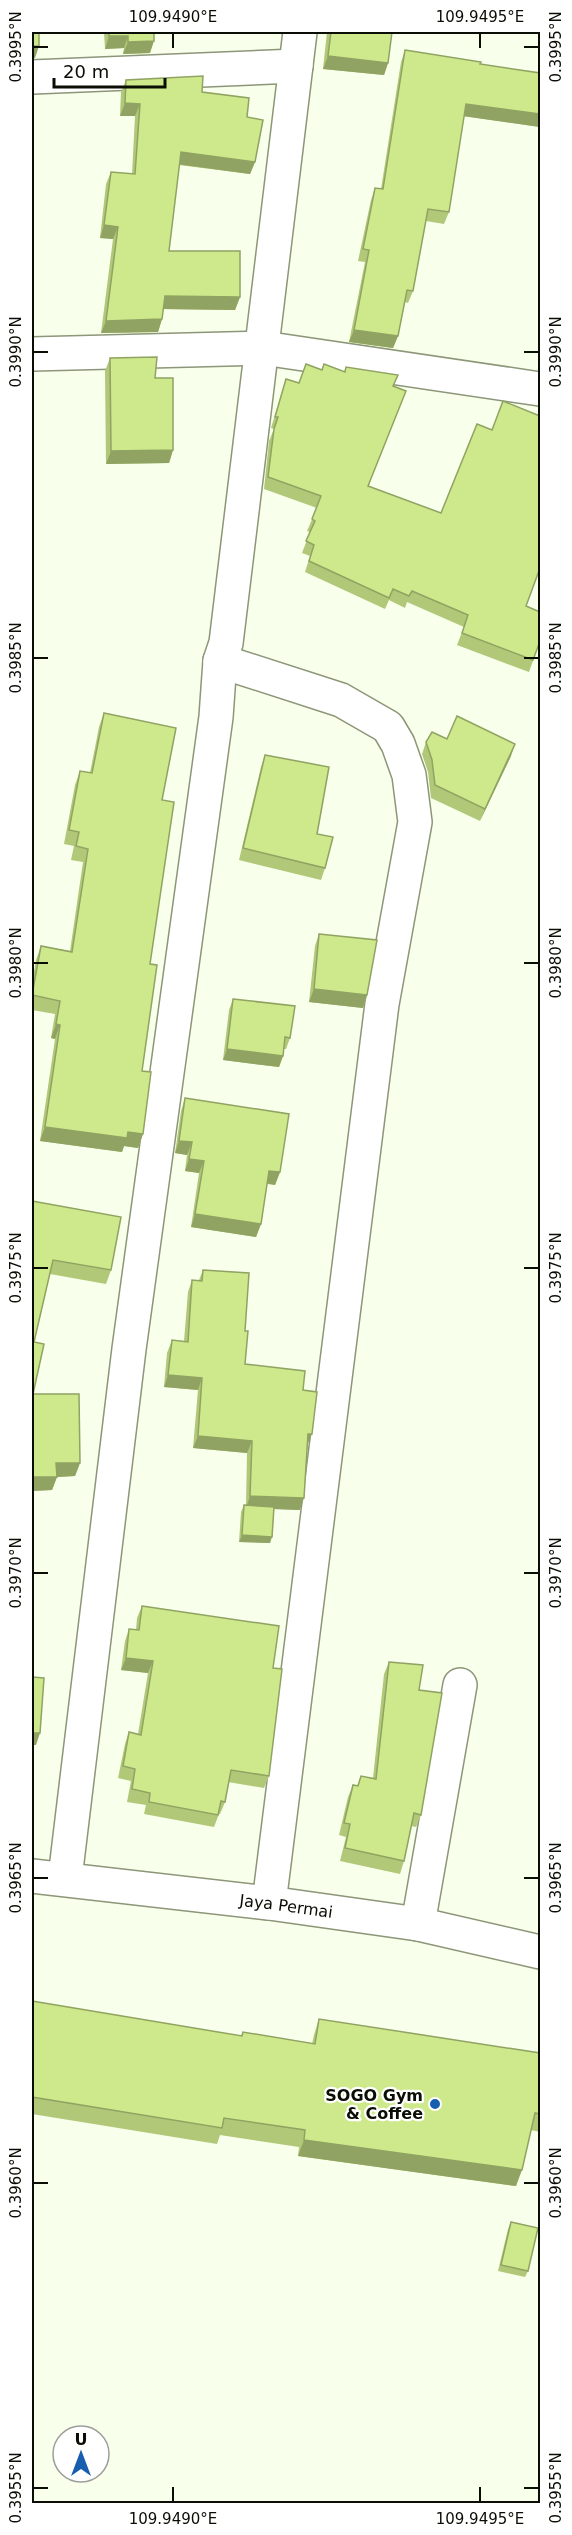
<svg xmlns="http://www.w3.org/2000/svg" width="572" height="2535" viewBox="0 0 572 2535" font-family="'DejaVu Sans',sans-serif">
<rect width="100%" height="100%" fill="#f8ffeb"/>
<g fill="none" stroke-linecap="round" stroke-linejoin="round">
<g stroke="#8c9678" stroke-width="36">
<g id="minor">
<polyline points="32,77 296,66"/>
<polyline points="32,354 263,348 540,389"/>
<polyline points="220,661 341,700 388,727 398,744 409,775 415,822 382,1004 269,1903"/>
<path id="s1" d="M32,1876L269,1903L418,1924L540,1952"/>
<polyline points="65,1878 129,1349 216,717 220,661 226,643 300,32"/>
<polyline points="418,1924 460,1685"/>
</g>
</g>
<use href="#minor" stroke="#fff" stroke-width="33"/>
</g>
<g fill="#b1c878">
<polygon points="104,32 154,32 150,53 123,54 124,48 105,49"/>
<polygon points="327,32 392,32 388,63 384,75 323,69"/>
<polygon points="405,50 480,64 540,73 540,127 464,116 449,212 444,224 426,221 413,291 408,303 405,302 398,336 393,348 349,342 365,262 358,261 371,200 375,188 381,189 401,62"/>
<polygon points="126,80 202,92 247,117 255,162 250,174 179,165 169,251 240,297 235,310 163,309 162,319 158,332 101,333 113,239 100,238 106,184 111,172 132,174 135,116 120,116 121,92"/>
<polygon points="110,358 155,378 173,450 169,463 106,464 105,371"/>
<polygon points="346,367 394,386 369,486 526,606 540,641 529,672 457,645 464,627 407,602 405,608 389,600 385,609 305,572 310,556 302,553 310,532 307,531 317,508 264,489 269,441 274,429 271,428 286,379 299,383 344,372"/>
<polygon points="104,713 162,800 142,1071 143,1134 138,1148 124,1146 122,1152 40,1141 55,1039 51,1038 55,1014 32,1010 32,983 36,960 41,946 70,951 83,862 71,860 74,846 64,844 75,785 80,771 90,773 99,727"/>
<polygon points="447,739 511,756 480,821 431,798 428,772 422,754 426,742"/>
<polygon points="265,755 317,834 325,868 321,880 239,860 261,767"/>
<polygon points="319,934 367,995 363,1008 309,1002 315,946"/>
<polygon points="233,999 290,1038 286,1049 283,1049 283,1056 279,1067 223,1060 229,1010"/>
<polygon points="185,1098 280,1172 275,1185 267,1184 261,1224 256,1237 191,1227 199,1173 185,1171 187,1155 175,1153 181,1111"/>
<polygon points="32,1201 111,1270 106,1284 50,1274 34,1342 33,1394 80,1463 75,1476 57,1477 52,1490 32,1491"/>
<polygon points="203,1270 245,1331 245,1364 303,1390 307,1446 300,1510 274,1509 270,1543 239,1542 241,1512 244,1505 246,1505 247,1453 193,1448 198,1390 164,1387 167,1353 172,1340 184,1341 188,1292 192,1280 199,1280"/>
<polygon points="142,1606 273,1668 269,1776 264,1788 228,1782 225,1802 220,1814 219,1814 214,1827 144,1814 146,1805 127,1802 131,1781 118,1778 125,1744 129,1732 138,1734 148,1673 121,1670 125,1641 129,1629 136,1630 137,1618"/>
<polygon points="389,1662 419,1690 421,1815 416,1827 411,1826 404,1861 400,1874 340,1861 346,1837 339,1835 348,1797 353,1785 357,1786 361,1776 373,1778 384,1674"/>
<polygon points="32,2001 241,2036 243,2032 312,2044 314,2035 319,2019 540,2053 540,2132 531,2130 516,2186 298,2156 299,2147 220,2135 217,2144 32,2114"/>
<polygon points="511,2222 528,2271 525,2277 498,2271 508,2229"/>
</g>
<g fill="#90a362">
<polygon points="109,36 128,36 124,48 105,49"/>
<polygon points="154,41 150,53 123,54 128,42"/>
<polygon points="32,46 39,46 35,58 32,58"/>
<polygon points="328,56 388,63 384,75 323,69"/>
<polygon points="125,103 140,104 135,116 120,116"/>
<polygon points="466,104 540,114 540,127 462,116"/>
<polygon points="181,152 255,162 250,174 176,164"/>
<polygon points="104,225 118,227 113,239 100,238"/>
<polygon points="165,296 240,297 235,310 161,309"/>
<polygon points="162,319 158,332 101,333 106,321"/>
<polygon points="354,330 398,336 393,348 349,342"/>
<polygon points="173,450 169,463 106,464 111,451"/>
<polygon points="515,744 511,756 480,821 485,809"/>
<polygon points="314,989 367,995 363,1008 309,1002"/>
<polygon points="56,1024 60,1025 55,1039 51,1038"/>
<polygon points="227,1049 283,1056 279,1067 223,1060"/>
<polygon points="45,1127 128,1132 143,1134 138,1148 124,1146 122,1152 40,1141"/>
<polygon points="179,1141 192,1142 187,1155 175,1153"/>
<polygon points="189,1159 204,1161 199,1173 185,1171"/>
<polygon points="269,1171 280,1172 275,1185 265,1183"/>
<polygon points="195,1214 261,1224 256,1237 191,1227"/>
<polygon points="168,1375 202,1378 198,1390 164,1387"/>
<polygon points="308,1434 312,1434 307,1446"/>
<polygon points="198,1436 252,1441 247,1453 193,1448"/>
<polygon points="56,1463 80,1463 75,1476 57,1477 52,1490 32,1491 32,1477"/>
<polygon points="250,1496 304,1498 300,1510 246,1508"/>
<polygon points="242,1535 272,1537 270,1543 239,1542"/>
<polygon points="126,1658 153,1661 148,1673 121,1670"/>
<polygon points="32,1733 40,1733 36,1745 32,1745"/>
<polygon points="304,2140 522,2170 516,2186 298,2156"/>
</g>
<g fill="#cee98c" stroke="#90a362" stroke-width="1.5">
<rect x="32" y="32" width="7" height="14"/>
<polygon points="109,32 154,32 154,41 128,42 128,36 109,36"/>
<polygon points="331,32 392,32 388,63 328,56"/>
<polygon points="405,50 481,62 480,64 540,73 540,114 466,104 449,212 428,209 413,291 407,290 398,336 354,330 369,250 363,249 375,188 383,189"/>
<polygon points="203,76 202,92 249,98 247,117 263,120 255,162 181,152 169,251 240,251 240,297 165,296 162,319 106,321 118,227 104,225 111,172 135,174 140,104 125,103 126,80"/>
<polygon points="157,357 155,378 173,378 173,450 111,451 110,358"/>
<polygon points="306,364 322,370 324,364 345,372 346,367 398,375 393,386 406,391 368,486 441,513 477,424 492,430 503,401 540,416 540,568 526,606 540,612 540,641 533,660 462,633 468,615 412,591 409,596 393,589 389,598 309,561 314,545 306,541 315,521 312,519 321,496 268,477 274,429 278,417 275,417 286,379 299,383"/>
<polygon points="104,713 176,728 162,800 174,802 150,964 157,965 142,1071 151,1072 143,1134 128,1132 127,1138 45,1127 60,1025 56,1024 60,1001 32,995 41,946 72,952 88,849 76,846 79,832 69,830 80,771 92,773"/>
<polygon points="457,716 515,744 485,809 435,785 432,760 426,742 432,732 447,739"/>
<polygon points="265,755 329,767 317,834 333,837 325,868 243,848"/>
<polygon points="319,934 377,940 367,995 314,989"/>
<polygon points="233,999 295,1006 290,1038 285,1037 283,1056 227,1049"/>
<polygon points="185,1098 289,1114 280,1172 269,1171 261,1224 195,1214 204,1161 189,1159 192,1142 179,1141"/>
<polygon points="32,1201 121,1217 111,1270 53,1260 34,1342 44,1344 33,1394 79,1394 80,1463 56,1463 57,1477 32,1477"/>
<polygon points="203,1270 249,1273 245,1331 248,1331 245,1364 305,1371 303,1390 317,1392 312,1434 308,1434 304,1498 250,1496 252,1441 198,1436 202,1378 168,1375 172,1340 188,1342 192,1280 202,1281"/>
<polygon points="244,1505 274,1507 272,1537 242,1535"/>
<polygon points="142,1606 279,1626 273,1668 282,1669 269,1776 231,1770 225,1802 221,1801 218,1815 149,1802 150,1793 132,1789 135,1769 123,1766 129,1732 141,1735 153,1661 126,1658 129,1629 139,1630"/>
<polygon points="389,1662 423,1665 419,1690 442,1693 421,1815 414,1813 404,1861 345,1848 350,1824 344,1823 353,1785 358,1786 361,1776 376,1779"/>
<polygon points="32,1677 44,1678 40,1733 32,1733"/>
<polygon points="32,2001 242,2036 243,2032 315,2044 319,2019 540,2053 540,2114 535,2113 522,2170 304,2140 305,2130 224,2118 222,2128 32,2097"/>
<polygon points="511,2222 538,2228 528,2271 501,2265"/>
</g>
<path fill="none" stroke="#0a0d04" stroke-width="2" d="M173,33V48M480,33V48M33,47H48M524,47H539M33,352H48M524,352H539M33,658H48M524,658H539M33,963H48M524,963H539M33,1268H48M524,1268H539M33,1573H48M524,1573H539M33,1878H48M524,1878H539M33,2183H48M524,2183H539M173,2487V2502M480,2487V2502M33,2488H48M524,2488H539"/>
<circle fill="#175eae" stroke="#fff" stroke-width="2" cx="435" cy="2104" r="6"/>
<g text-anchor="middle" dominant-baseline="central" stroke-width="4.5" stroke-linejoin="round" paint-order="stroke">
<g font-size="16" fill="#0a0d04" stroke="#fff">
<text stroke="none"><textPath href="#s1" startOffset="256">Jaya Permai</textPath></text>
</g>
<g font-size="16" font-weight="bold" fill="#0a0d04" stroke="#fff" text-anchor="end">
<text x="423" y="2095">SOGO Gym<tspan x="423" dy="18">&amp; Coffee</tspan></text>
</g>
</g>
<rect width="572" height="2535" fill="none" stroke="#ffffff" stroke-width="66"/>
<g transform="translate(81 2454)"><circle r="28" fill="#ffffff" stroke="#9d9e9b" stroke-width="1.5"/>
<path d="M0-4.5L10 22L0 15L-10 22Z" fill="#175eae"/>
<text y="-9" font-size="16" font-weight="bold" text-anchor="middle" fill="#0a0d04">U</text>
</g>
<path d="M54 78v9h111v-9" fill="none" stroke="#0a0d04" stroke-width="3"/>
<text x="63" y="78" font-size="18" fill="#0a0d04" stroke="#ffffff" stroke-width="4.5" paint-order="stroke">20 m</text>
<rect x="33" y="33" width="506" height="2469" fill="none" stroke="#0a0d04" stroke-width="2"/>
<g font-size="15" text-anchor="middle" fill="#0a0d04">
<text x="173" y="22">109.9490°E</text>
<text x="480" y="22">109.9495°E</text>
<text transform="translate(16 47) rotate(-90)" y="5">0.3995°N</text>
<text transform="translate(556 47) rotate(-90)" y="5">0.3995°N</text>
<text transform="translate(16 352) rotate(-90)" y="5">0.3990°N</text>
<text transform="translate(556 352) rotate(-90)" y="5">0.3990°N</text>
<text transform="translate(16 658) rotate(-90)" y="5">0.3985°N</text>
<text transform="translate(556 658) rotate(-90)" y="5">0.3985°N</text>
<text transform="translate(16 963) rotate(-90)" y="5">0.3980°N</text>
<text transform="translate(556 963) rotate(-90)" y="5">0.3980°N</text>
<text transform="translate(16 1268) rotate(-90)" y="5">0.3975°N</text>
<text transform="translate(556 1268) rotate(-90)" y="5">0.3975°N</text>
<text transform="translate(16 1573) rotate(-90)" y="5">0.3970°N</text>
<text transform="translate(556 1573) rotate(-90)" y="5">0.3970°N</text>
<text transform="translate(16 1878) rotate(-90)" y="5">0.3965°N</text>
<text transform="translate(556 1878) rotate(-90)" y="5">0.3965°N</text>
<text transform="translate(16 2183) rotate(-90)" y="5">0.3960°N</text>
<text transform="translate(556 2183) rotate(-90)" y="5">0.3960°N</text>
<text transform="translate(16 2488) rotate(-90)" y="5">0.3955°N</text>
<text transform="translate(556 2488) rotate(-90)" y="5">0.3955°N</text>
<text x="173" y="2524">109.9490°E</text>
<text x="480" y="2524">109.9495°E</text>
</g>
</svg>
